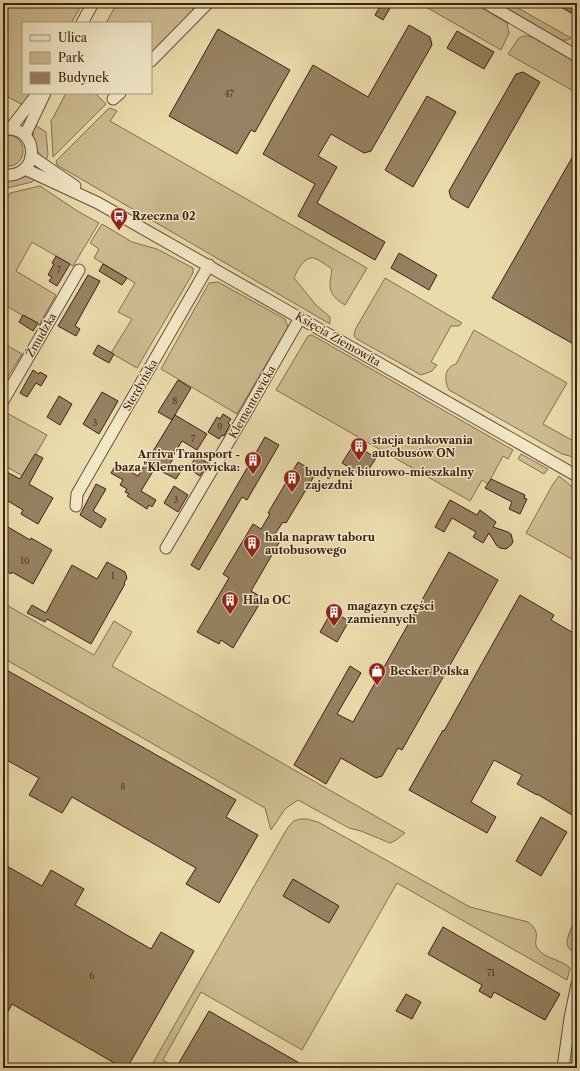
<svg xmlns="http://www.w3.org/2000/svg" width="580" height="1071" viewBox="0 0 580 1071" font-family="'Libre Caslon Text',serif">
<rect width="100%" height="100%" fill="#eadbaa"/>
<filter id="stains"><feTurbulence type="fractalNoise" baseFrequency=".005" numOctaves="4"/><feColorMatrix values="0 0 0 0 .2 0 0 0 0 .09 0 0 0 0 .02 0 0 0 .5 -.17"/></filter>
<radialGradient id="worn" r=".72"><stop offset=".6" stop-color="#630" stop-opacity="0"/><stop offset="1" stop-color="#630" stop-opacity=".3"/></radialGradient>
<g fill="#cdbb91" stroke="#866e53">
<polygon points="3,3 83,3 71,23 23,23 23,93 30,93 23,105 8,97 3,99"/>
<polygon points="117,3 194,3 193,12 151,55 151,23 106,23"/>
<polygon points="419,3 474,3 507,23 509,33 501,50"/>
<polygon points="498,3 509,3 571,38 568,40 561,40"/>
<polygon points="523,36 529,36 534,38 577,63 577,93 508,54 518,39"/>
<polygon points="66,93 98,93 97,95 106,104 53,157 51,120 53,118"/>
<path d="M110,108L117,111L110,121L367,268L345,305C327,294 329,288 332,269C326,265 320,260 314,258C305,256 297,270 294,278L316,305L330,317V324L57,165L56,161L107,110Z"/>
<path d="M35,125L46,132L48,154L46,161C36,152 30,139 35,125Z"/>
<path d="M3,136C28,130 31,170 3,166Z"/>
<polygon points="27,176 35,179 32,182 3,189 3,185 9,180"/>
<polygon points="40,186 79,212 99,223 73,266 32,242 16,271 56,295 39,325 3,304 3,205 10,193"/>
<polygon points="102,224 132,242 157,249 193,268 193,273 137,368 111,353 132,319 118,312 135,283 94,258 99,249 90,243"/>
<polygon points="385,278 462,323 459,326 451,326 431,362 437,365 432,371 421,375 357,339 354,336 355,330"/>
<polygon points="218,282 285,319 288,327 237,414 161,369 209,283"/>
<path d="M474,330L567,383L543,424L577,443V458L562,454L449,390C444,381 444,367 456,364Z"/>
<polygon points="312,335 513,450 508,459 503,456 488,484 482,480 470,501 276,390 308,336"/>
<polygon points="3,343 22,354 3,384"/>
<polygon points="5,412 47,435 23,476 3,465 3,415"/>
<polygon points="521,454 548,469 544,474 518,459"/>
<polygon points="559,476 577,491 577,562 526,533 553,484"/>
<polygon points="3,603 94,655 114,621 132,632 112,666 405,833 396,840 390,843 361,831 349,828 298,800 285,809 271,830 265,808 3,658"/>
<path d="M300,819H307L318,822L470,907L528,922C544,934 531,940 538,949C545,959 563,960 570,968L567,980L397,883L302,1050L201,992L163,1060L171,1065L169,1068H155L151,1066L288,827L294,821Z"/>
<path d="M577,916V952C557,950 573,926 577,916Z"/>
</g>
<g fill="#978162" stroke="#3e2015">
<polygon points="382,3 393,3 383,20 375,15"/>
<polygon points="554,3 577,3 571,13"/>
<polygon points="409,25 430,37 432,45 371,151 364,153 331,134 318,156 337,167 317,203 385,242 375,260 298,216 315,184 263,154 313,65 368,97"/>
<polygon points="218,29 290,70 255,132 251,130 237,154 169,116"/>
<polygon points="457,31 494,52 484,69 447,48"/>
<polygon points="523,72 540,82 468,208 451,198 449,191 516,74"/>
<polygon points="427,96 456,112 413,187 385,170"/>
<polygon points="577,149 577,346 492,298"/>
<polygon points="399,253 437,275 429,290 391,268"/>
<polygon points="56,256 70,264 57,286 49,281 52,277 48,275 54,264 52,263"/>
<polygon points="103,264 127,278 122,285 99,271"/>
<polygon points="88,275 100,281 75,326 80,329 76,336 58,326"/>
<polygon points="23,315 38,323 33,331 19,322"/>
<polygon points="98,345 114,354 109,363 93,354"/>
<polygon points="33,370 39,374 40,372 47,376 41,386 36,383 27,397 20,393"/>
<polygon points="178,380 191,388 172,420 158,412"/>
<polygon points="102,392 118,401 99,434 83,424"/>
<polygon points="59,396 72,404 60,425 47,417"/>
<polygon points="223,414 231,419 228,423 230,425 224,436 222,435 219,439 208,432 217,417 220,419"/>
<polygon points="175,415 207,434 197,450 182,441 173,456 174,457 170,464 181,471 176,479 155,468 141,491 156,500 152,507 149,505 147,509 127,496 129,494 125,492 127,489 120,485 123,480 111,473 117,463 138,476"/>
<polygon points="265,437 279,445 247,500 242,497 199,570 191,565"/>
<polygon points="354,444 376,458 364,477 342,463"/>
<polygon points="35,454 43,458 29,484 53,498 38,524 21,514 23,510 3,498 3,470 20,479"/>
<polygon points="196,456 208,463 200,476 189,469"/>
<polygon points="298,462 316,473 286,523 283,522 273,537 280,541 251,591 263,598 233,648 221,640 219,644 197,632 229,578 223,574 253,524 261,529 270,514 268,513"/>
<polygon points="491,479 525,495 524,498 527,499 520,514 509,509 512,502 485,488"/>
<polygon points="96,484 106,489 93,511 106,519 101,528 80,515"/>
<polygon points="174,486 188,495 178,512 164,503"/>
<polygon points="450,500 477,515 480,510 496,522 493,527 508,532 511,534 513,542 511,545 506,549 500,548 497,546 489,533 483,543 473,537 476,532 452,518 444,532 435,527"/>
<polygon points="3,524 30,540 31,538 52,550 33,584 12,572 11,574 3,569"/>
<polygon points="449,552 498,580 402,750 398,748 382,776 376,778 341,758 326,784 294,765 350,666 361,673 337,714 353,722"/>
<polygon points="107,562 125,572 127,578 124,583 125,584 91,644 47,619 45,622 27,613 32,605 46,613 72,565 97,579"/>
<polygon points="520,595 554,615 551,620 577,635 577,818 537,794 537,795 517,784 522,775 494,760 471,802 496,817 487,833 409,790 443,730 444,731"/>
<polygon points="332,611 349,621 337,642 320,632"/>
<polygon points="3,668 236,800 226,817 258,835 219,903 186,884 196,868 72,797 62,813 29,795 39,778 3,758"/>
<polygon points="541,817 567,832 541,876 516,861"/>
<polygon points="3,864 42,886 51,870 84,889 75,905 151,949 161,932 194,951 127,1068 123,1068 12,1004 3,1021"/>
<polygon points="293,879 339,906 329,923 283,896"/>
<polygon points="443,927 560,994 545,1020 494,992 491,998 479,991 482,985 428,954"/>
<polygon points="406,994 421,1002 412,1019 396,1011"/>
<polygon points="209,1011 254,1037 308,1068 176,1068"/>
</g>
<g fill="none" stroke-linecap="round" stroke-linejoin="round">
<g stroke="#694f3a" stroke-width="13">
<g id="minor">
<polyline points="486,3 577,56"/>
<polyline points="82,23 93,3"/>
<polyline points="151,61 208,3"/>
<polyline points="113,99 120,93"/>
<path d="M3,129C40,124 42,179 3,175"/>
<polyline points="10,129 38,93"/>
<polyline points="25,135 45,93"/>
<polyline points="31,156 75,186"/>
<polyline points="25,169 98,203 577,476"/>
<polyline points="3,401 79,270"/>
<polyline points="76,506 77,494 209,265"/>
<polyline points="166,548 248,409 300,318"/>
<polyline points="563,1068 570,1018 577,984"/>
</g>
</g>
<use href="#minor" stroke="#f1e8c8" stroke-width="11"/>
</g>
<defs>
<g id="bus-pin" transform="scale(0.9)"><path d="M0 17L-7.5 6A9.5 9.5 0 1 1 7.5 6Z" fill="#8f2418" stroke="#f1e8c8"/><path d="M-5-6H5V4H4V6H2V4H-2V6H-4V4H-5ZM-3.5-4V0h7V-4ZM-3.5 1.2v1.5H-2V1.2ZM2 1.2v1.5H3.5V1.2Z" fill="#fff"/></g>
<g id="building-pin" transform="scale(0.9)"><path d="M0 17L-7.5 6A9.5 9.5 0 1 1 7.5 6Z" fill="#8f2418" stroke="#f1e8c8"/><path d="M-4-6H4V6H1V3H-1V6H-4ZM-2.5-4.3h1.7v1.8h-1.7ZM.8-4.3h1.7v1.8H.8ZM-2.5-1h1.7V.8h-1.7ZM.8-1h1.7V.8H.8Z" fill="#fff"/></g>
<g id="shop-pin" transform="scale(0.9)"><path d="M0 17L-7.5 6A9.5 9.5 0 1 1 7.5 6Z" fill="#8f2418" stroke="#f1e8c8"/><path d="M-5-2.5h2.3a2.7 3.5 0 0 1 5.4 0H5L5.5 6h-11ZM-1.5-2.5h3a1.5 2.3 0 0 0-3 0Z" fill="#fff"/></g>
</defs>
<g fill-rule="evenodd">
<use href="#bus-pin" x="119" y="216"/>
<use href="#building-pin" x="359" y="446"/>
<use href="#building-pin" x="253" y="460"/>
<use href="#building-pin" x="292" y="478"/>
<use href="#building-pin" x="252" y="543"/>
<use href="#building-pin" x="230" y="600"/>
<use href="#building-pin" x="334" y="612"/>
<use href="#shop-pin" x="377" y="671"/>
</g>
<g text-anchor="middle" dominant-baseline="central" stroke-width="3" stroke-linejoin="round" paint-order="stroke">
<g font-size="9" fill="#543828">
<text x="229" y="93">47</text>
<text x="59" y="269">7</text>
<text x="175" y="400">8</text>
<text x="95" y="422">3</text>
<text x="220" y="426">9</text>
<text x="193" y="438">7</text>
<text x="176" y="499">3</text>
<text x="25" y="560">10</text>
<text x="113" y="575">1</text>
<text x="123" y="786">8</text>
<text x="491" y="972">71</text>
<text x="92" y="975">6</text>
</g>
<g font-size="11" font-weight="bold" fill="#3e2015" stroke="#f1e8c8" text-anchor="start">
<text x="132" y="216">Rzeczna 02</text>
<text x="372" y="440">stacja tankowania<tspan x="372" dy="13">autobusów ON</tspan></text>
<text x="240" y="454" text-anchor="end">Arriva Transport -<tspan x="240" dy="13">baza "Klementowicka:</tspan></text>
<text x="305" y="472">budynek biurowo-mieszkalny<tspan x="305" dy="13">zajezdni</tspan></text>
<text x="265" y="537">hala napraw taboru<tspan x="265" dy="13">autobusowego</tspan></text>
<text x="243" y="600">Hala OC</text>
<text x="347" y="606">magazyn części<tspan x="347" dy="13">zamiennych</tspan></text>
<text x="390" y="671">Becker Polska</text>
</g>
<g font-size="11" fill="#3e2015" stroke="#f1e8c8">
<text transform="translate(41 335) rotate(-60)">Żmudzka</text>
<text transform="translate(338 339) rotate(30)">Księcia Ziemowita</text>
<text transform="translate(140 385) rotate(-60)">Sterdyńska</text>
<text transform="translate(252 402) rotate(-60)">Klementowicka</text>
</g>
</g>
<rect width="580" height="1071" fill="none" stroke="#eadbaa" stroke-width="16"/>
<rect x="4" y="4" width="572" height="1063" fill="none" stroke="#3e2015" stroke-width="2"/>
<rect x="8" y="8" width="564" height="1055" fill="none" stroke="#3e2015"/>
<rect x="22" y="22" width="130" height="72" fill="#f1e8c8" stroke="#a99880"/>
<rect x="30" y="35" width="20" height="6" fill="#f1e8c8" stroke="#a99880"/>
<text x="58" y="42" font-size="12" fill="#3e2015">Ulica</text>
<rect x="30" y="52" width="20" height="12" fill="#cdbb91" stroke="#a99880"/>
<text x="58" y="62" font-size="12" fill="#3e2015">Park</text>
<rect x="30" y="72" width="20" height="12" fill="#978162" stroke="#a99880"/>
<text x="58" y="82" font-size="12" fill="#3e2015">Budynek</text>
<rect width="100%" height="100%" filter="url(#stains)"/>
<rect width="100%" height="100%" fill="url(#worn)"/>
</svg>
